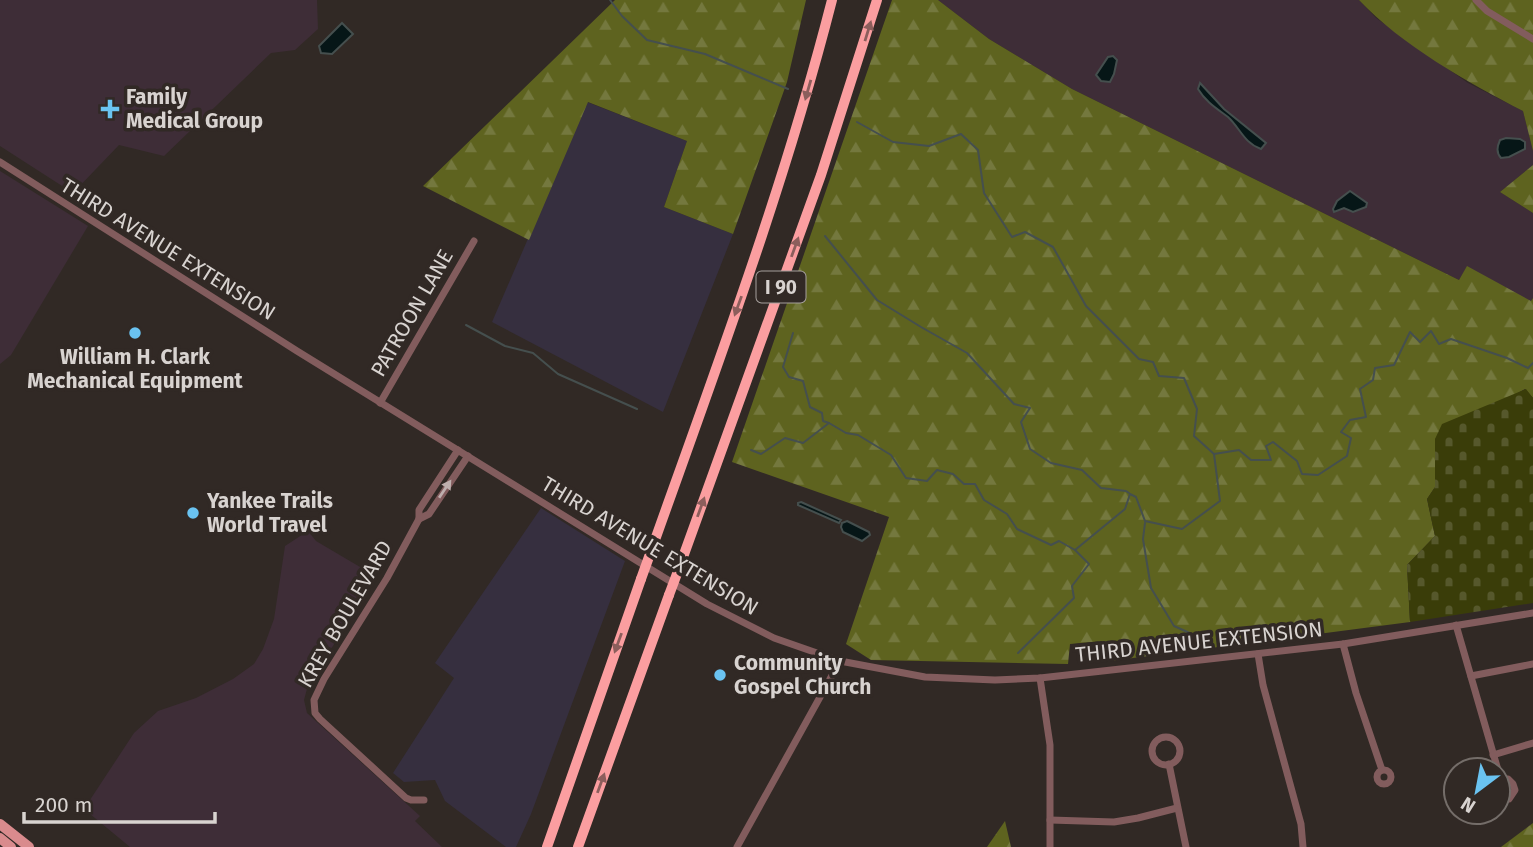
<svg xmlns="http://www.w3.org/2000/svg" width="1533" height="847" viewBox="0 0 1533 847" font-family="'Fira Sans',sans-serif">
<defs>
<pattern id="forest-firs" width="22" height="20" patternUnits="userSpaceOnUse" patternTransform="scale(1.75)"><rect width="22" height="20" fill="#5e631f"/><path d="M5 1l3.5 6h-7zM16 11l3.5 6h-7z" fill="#74783e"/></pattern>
<pattern id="cemetery-stones" width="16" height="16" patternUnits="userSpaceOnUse" patternTransform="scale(1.75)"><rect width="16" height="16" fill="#3a3d09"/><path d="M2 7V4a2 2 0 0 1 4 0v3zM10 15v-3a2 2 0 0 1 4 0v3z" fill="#56582c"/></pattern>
</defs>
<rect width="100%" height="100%" fill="#312925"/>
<g fill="#3e2d37">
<polygon points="0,0 317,0 318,29 295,50 271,53 164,156 119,145 73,193 0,146"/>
<polygon points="938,0 1359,0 1376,18 1468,83 1523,111 1533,151 1533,165 1500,192 1533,213 1533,298 1531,302 1467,267 1459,280 1072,89 989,39"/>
<polygon points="0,171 88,226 11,355 0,364"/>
<polygon points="308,531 316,541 377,577 308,685 304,700 307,713 420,816 415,821 442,847 130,847 84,809 134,733 158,711 196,698 233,679 254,664 263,649 274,619 285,546"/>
</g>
<g fill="#362f3f">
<polygon points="587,102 687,141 664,207 733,234 663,412 492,322"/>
<polygon points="541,508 625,561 531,814 516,847 506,847 445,801 435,780 404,782 393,773 454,678 435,663"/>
</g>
<g fill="url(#forest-firs)">
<polygon points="615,0 806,0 787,82 733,234 664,207 687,141 588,102 529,240 423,186"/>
<polygon points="892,0 938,0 989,39 1072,89 1459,280 1467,266 1531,301 1533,298 1533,398 1525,389 1435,439 1435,487 1427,499 1435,536 1407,565 1410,622 1110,661 1102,641 1070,644 1068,664 871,660 846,644 889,517 732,462"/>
<path d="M1359,0H1533V151L1523,111C1469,83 1401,45 1359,0Z"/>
<polygon points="1533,165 1533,213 1500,192"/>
<polygon points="1005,821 1011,847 987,847"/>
<polygon points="1533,823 1533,847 1501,847"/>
</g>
<polygon fill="url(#cemetery-stones)" points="1526,389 1533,398 1533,603 1410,622 1407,565 1435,536 1427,499 1435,487 1435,439 1442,424"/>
<g fill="#061617" stroke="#454f4e" stroke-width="2">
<polygon points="342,23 353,34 332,54 321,53 319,46"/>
<polygon points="1113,56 1117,60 1114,74 1110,82 1101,81 1096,75 1108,57"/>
<path d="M1200,83L1224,109L1266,143L1261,149C1244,143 1240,128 1228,117C1216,108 1206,102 1198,89Z"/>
<path d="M1506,138L1520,139L1525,142V149L1509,157L1501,158C1496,152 1497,147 1500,140Z"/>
<polygon points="1350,191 1367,203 1366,207 1353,212 1344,208 1334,212 1333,209 1337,201"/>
<polygon points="801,502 841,520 839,523 798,505 798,503"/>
<polygon points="847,521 869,532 870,535 862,541 843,532 841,527 842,523"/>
</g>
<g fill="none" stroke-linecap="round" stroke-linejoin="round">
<g stroke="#454f4e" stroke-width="2">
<polyline points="610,0 622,16 647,40 705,54 788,89"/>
<polyline points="857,122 893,142 929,146 961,134 978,150 984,193 1012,237 1025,232 1053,247 1086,306 1139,359 1153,362 1159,376 1184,378 1197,409 1194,436 1214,454"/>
<polyline points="825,236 877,300 921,327 967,353 1014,404 1030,408 1021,422 1030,449 1051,463 1082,470 1101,488 1126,491 1129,493"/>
<polyline points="466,325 505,346 533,353 558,374 637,409"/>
<polyline points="793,333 783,367 789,377 803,381 810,407 822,413 823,421 829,423"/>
<polyline points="751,450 761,454 785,438 803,443 829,423 846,433 858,435 891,455 906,478 927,481 937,470 953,474 964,484 975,484 984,500 1007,514 1017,529 1051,545 1059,541 1075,550 1125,509 1130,494 1136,497 1145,521 1182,529 1220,501 1214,454 1239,450 1251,460 1271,460 1266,446 1273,442 1297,461 1302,474 1318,475 1347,456 1351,438 1341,432 1350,420 1366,417 1360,389 1373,380 1375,368 1394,365 1410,332 1420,342 1431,331 1439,344 1451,339 1507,358 1528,368 1533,363"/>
<polyline points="1145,523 1143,539 1151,588 1174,626 1203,639"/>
<polyline points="1018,653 1074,598 1072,586 1089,564 1075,550"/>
</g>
<g stroke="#825c5d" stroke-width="7">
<polyline points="1476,0 1487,11 1533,39"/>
<polyline points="0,162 297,351 707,604 774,638 840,661 925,677 995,680 1040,678 1343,644 1533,613"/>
<polyline points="380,403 474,241"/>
<polyline points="419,519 429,514 468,456"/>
<polyline points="1456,625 1498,770"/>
<polyline points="1343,644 1356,693 1382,770"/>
<polyline points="1258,654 1263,685 1301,824 1303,847"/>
<polyline points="1471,676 1533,664"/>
<polyline points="1040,678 1050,745 1050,847"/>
<circle cx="1166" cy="751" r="14"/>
<polyline points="1493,755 1533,743"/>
<polyline points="1169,764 1186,847"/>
<circle cx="1384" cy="777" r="7"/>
<polyline points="1498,780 1508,779 1513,784 1515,790 1509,799 1498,798"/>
<polyline points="424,800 411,800 406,798 320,719 315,713 314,700 324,679 387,578 419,519 419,510 458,450"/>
<polyline points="1050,820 1114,822 1138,818 1177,808"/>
<polyline points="737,847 840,661"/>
</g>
<g stroke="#d98b8d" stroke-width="10">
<polyline points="0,824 29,847"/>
<polyline points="0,838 11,847"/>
</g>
<g stroke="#fb9ea0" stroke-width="10">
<path d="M650,554C715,371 784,188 832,0"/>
<polyline points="678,571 821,175 877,0"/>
<polyline points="547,847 641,579"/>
<polyline points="578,847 669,595"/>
</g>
<g stroke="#fb9ea0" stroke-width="10">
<polyline points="641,579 650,554"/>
<polyline points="669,595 678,571"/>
</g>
</g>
<defs><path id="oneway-solid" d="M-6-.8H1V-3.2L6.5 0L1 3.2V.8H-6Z" transform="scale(1.75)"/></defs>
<g fill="#8c5e5c">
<use href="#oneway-solid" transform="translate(868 31) rotate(-73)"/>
<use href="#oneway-solid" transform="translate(808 90) rotate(106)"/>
<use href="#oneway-solid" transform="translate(795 247) rotate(-70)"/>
<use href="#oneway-solid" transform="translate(738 306) rotate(110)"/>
<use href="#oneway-solid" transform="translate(701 507) rotate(-70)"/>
<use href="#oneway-solid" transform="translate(618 643) rotate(110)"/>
<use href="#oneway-solid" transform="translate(601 783) rotate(-70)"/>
</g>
<use fill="#beafae" href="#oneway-solid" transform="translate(445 489) rotate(-56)"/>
<g fill="#6ac3f1" stroke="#312925" stroke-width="2.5">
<path d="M106.5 98.5h7v7h7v7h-7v7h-7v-7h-7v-7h7z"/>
<circle cx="135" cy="333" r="7"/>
<circle cx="193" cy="513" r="7"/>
<circle cx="720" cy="675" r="7"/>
</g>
<g text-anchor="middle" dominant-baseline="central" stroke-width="7" stroke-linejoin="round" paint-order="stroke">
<rect fill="#312925" stroke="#a6a09d" stroke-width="2" x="756.5" y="271.5" width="49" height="31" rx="5"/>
<g font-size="19" font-weight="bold" fill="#d8d3d0">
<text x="781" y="287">I 90</text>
</g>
<g font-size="21" font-weight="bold" fill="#d8d3d0" stroke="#312925" text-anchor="start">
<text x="126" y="97">Family<tspan x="126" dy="24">Medical Group</tspan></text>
<text x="135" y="357" text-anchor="middle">William H. Clark<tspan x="135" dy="24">Mechanical Equipment</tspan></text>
<text x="207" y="501">Yankee Trails<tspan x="207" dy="24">World Travel</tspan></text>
<text x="734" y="663">Community<tspan x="734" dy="24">Gospel Church</tspan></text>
</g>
<g font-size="21" fill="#d8d3d0" stroke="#312925">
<text transform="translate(168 249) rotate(32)">THIRD AVENUE EXTENSION</text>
<text transform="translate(412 313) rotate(-60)">PATROON LANE</text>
<text transform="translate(650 546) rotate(31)">THIRD AVENUE EXTENSION</text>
<text transform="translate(345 614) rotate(-60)">KREY BOULEVARD</text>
<text transform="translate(1199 642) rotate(-6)">THIRD AVENUE EXTENSION</text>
</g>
</g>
<g transform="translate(1477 791) rotate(212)"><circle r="33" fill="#312925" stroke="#746d69" stroke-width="2"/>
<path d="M0-5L12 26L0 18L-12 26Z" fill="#6ac3f1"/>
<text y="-10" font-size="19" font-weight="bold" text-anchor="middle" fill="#d8d3d0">N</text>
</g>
<path d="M24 812v10h191v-10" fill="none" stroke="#d8d3d0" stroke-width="3.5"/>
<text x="35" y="812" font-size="21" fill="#d8d3d0" stroke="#312925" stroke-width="5" paint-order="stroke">200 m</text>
</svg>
